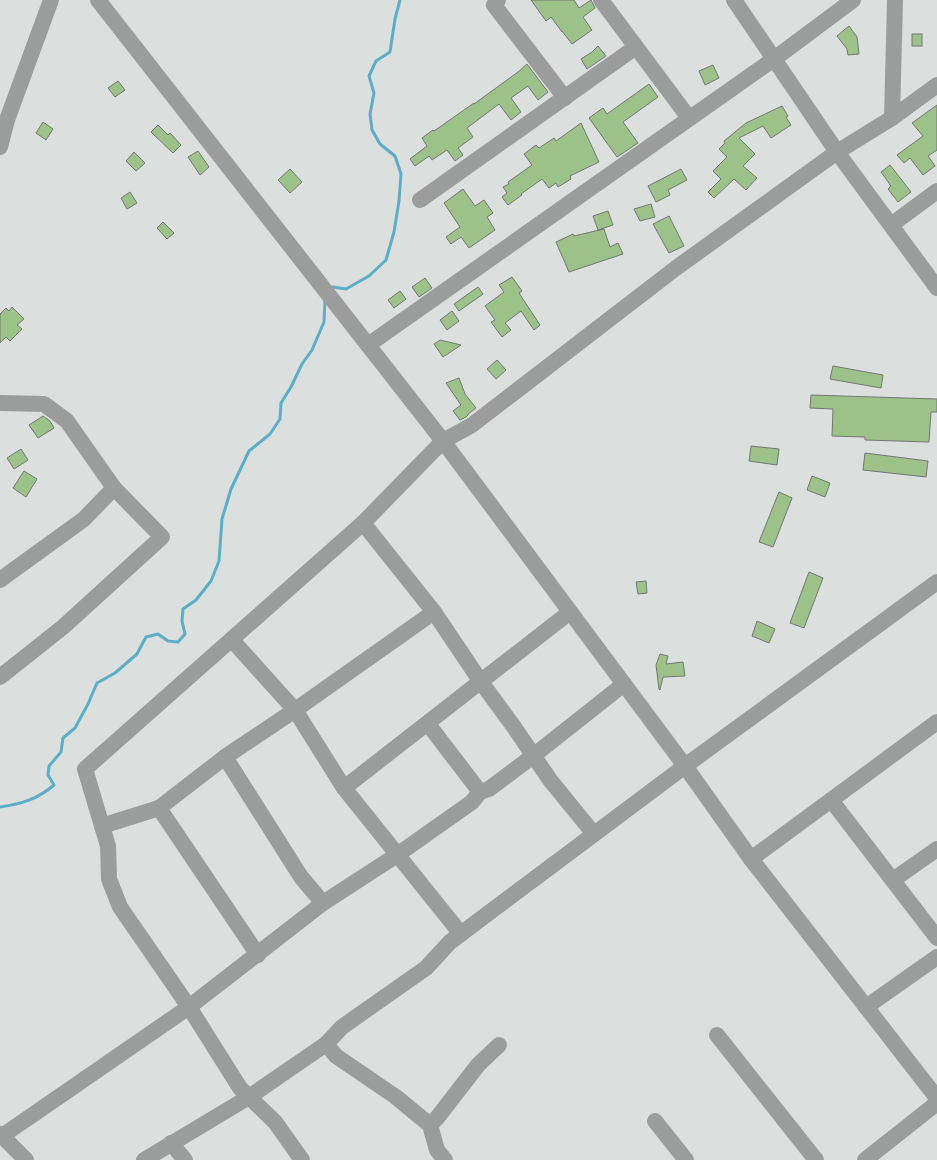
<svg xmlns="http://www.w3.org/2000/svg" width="937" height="1160" viewBox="0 0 937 1160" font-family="'Libre Baskerville',serif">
<rect width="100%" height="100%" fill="#dbe0de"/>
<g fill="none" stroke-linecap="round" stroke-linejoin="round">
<g stroke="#5dadc8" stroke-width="3">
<polyline points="333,287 346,289 369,276 386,260 394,232 399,201 401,174 395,156 380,144 372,130 370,114 374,93 369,76 376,61 390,52 395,19 400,0"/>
<path d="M0,807C21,804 38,799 54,785L48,775L49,766L61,752L63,738L75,728L88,704L97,683L115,673L137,654L146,637L158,634L168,641L178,642L185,634L182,621L183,609L196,600L211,581L219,561L222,519L231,489L249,451L270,434L280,419L281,403L291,387L302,364L312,350L324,322L325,299"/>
</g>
</g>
<g fill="#9cc289" stroke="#747673">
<polygon points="531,0 574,0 579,8 591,0 595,8 583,17 592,30 572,44 562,31 562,32 551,17 546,21"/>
<polygon points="849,26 857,37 859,54 848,55 847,49 837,36"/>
<rect x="912" y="34" width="10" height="12"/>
<polygon points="598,46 606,56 587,69 581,59 592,52"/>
<polygon points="527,64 548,92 538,100 528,86 511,98 521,112 511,120 499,104 467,128 473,137 458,148 463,155 455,161 447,150 432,160 429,156 415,166 410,159 427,146 422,138 433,130 434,131 474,103 474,104 518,72"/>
<polygon points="713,65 719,78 705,85 699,71"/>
<polygon points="118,81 125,90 115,97 108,88"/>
<polygon points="649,84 658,97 623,122 638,143 617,157 589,118 603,108 607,114"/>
<polygon points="937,105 937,150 928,156 935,166 923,175 910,158 904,163 897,155 923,136 912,123"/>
<polygon points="782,106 788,116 786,117 791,125 771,138 763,126 739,138 755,154 743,166 757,178 746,190 734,179 714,198 708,192 721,179 713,171 727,157 719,149 725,143 724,141 746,123"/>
<polygon points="43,122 53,129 46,140 36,133"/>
<polygon points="581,123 599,162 570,176 571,179 558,187 556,183 549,188 542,179 521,194 522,195 508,205 502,197 507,193 503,187 509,184 508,182 532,165 524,154 536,145 539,148 554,138 556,141"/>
<polygon points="158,125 168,135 170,133 181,145 173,153 151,132"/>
<polygon points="198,151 209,167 200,175 188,157"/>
<polygon points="134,152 145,163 136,171 126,161"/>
<polygon points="890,165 911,192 898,202 888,189 891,186 881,172"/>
<polygon points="290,169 302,182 290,193 278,180"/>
<polygon points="681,169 687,180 668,190 670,195 656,202 648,186"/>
<polygon points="463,189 475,206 484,200 493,213 487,217 495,230 469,248 461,237 451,244 446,237 460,227 444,203"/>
<polygon points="130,192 137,203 127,209 121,198"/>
<polygon points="651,204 655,217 640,221 634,209"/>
<polygon points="608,211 613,225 598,230 593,216"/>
<polygon points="669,216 684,246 669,253 653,224"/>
<polygon points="163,222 174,233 167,239 157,228"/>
<polygon points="604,229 610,247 618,243 623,254 569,272 556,242 573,234 574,236"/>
<polygon points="512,277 522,291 519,293 540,325 534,330 521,311 505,323 511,330 502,337 491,322 495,320 485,306 504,292 499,285"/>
<polygon points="425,278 432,288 419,297 412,287"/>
<polygon points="478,287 483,294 459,311 454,304"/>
<polygon points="400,291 406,299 394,308 388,300"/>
<polygon points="12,307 24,319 17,325 22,329 10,341 6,337 0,343 0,314 6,308 9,311"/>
<polygon points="452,311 459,321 447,330 440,320"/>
<polygon points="440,340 461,345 443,357 434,344"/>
<polygon points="497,360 506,370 496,379 487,369"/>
<polygon points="833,366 883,375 881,388 830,379"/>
<polygon points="459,378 465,394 476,408 468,414 468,415 466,417 460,420 453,411 461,405 446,383"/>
<polygon points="811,395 937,399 937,412 931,412 929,442 865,440 865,437 832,436 833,409 810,408"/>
<polygon points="43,416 50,421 54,428 38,438 29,425"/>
<polygon points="751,446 779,449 777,465 749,461"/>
<polygon points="21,449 28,460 14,469 7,458"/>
<polygon points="865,453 928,461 926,477 863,470"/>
<polygon points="24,471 37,479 26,497 13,488"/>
<polygon points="812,476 830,483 825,497 807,490"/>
<polygon points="779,492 792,498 773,547 759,542"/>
<polygon points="809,572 823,578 804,628 790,623"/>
<polygon points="646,581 647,593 638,594 636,582"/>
<polygon points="757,621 775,629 769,643 752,636"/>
<polygon points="660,654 668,656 666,664 683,662 685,676 663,677 660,690 659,689 656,665"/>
</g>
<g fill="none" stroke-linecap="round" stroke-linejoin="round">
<g stroke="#9b9d9d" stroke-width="16">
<polyline points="98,0 443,441 685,766 751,859 937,1098"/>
<polyline points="498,0 494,5 565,98"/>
<polyline points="601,0 689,118"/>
<polyline points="734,0 837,152 937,288"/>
<polyline points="892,118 895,0"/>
<polyline points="0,147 7,120 51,0"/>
<polyline points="420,200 636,47"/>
<polyline points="891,225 937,191"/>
<polyline points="368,345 774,59 853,0"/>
<polyline points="0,403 44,404 67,421 114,488 162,537 63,627 0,677"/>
<polyline points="363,523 434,612 481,682 514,727 550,780 594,834"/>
<polyline points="0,580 84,519 114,488"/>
<polyline points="232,640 295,710 344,788 461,934"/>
<polyline points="428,724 480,792"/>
<polyline points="225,757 301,877 323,903"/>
<polyline points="344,788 570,612"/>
<polyline points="831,800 937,938"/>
<polyline points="159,808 258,955"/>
<polyline points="102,826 159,808 225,757 295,710 434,612"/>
<polyline points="751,859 937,722"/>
<polyline points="893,880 937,849"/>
<polyline points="866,1007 937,957"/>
<polyline points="717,1035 816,1160"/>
<polyline points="326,1044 336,1056 396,1097 430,1125 437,1150 445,1160"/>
<polyline points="655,1121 686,1160"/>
<polyline points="430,1125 437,1118 478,1065 499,1045"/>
<polyline points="0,1134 26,1160"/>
<polyline points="2,1136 189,1007 323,903 397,855 472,802 480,792 489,789 533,756 624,684"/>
<polyline points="171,1143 185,1160"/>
<polyline points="144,1160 249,1097 326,1044 342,1027 426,968 450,942 685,766 937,582"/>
<polyline points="302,1160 275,1122 240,1088 189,1007 120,907 109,879 108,846 85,769 363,523 443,441 472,425 676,268 837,152 892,118 937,85"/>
<polyline points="865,1160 937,1103"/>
</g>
</g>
</svg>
